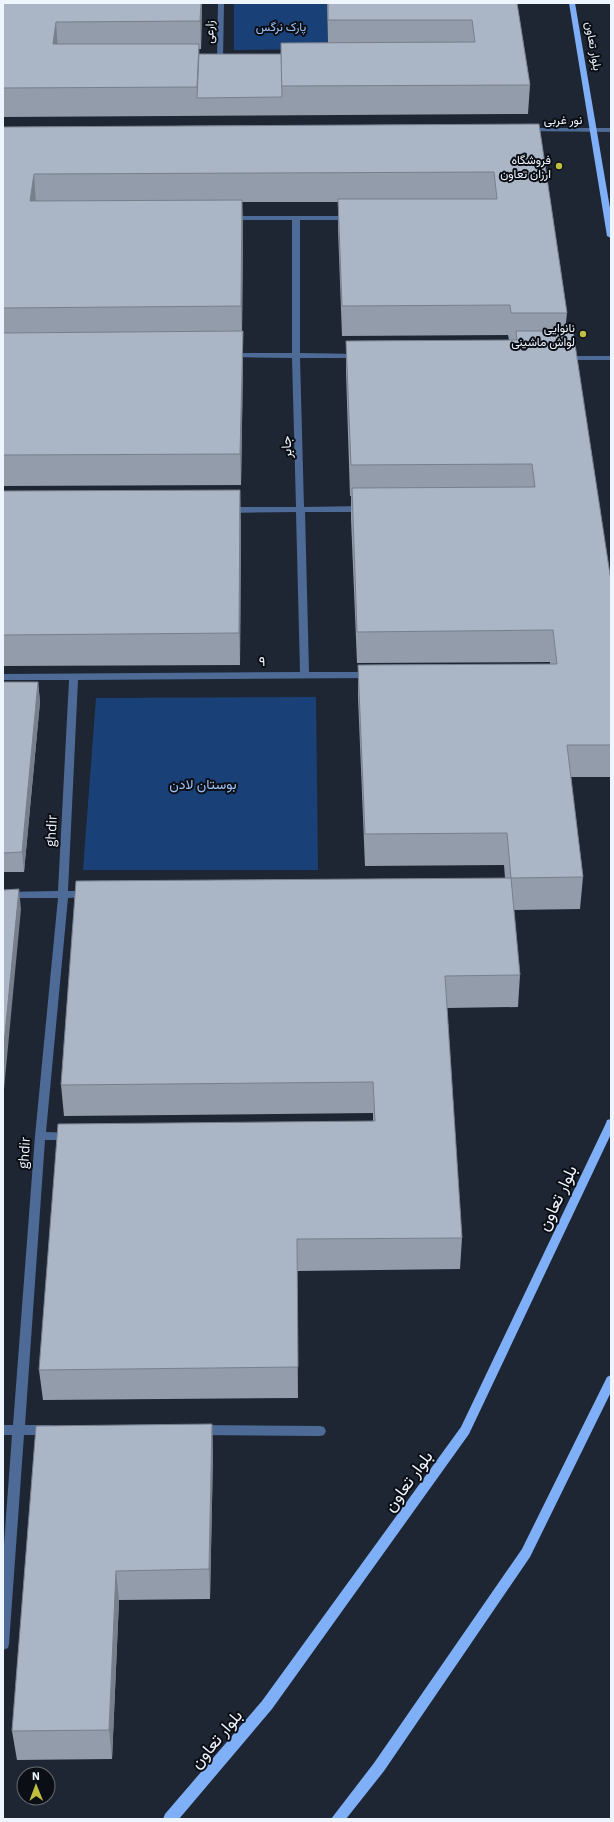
<svg xmlns="http://www.w3.org/2000/svg" width="614" height="1822" viewBox="0 0 614 1822" font-family="'IBM Plex Sans',Vazirmatn,sans-serif">
<rect width="100%" height="100%" fill="#1e2633"/>
<g fill="#1a4078">
<polygon points="234,3 327,3 328,49 234,50"/>
<polygon points="316,697 318,870 83,870 96,698"/>
</g>
<g fill="none" stroke-linecap="round" stroke-linejoin="round">
<g fill="#4d6b96" fill-rule="evenodd">
<polygon points="218,3 224,3 223,61 220,63 217,61"/>
<polygon points="527,128 611,128 611,132 525,131 525,129"/>
<polygon points="226,216 351,216 355,218 351,220 300,220 300,353 359,354 363,356 359,358 300,358 304,507 364,506 368,509 364,512 305,512 309,672 371,672 376,675 371,678 78,680 68,891 89,891 94,894 89,897 68,898 46,1132 74,1133 75,1136 74,1139 70,1140 45,1140 25,1425 49,1425 53,1426 55,1430 53,1434 49,1435 24,1435 9,1644 8,1648 3,1650 3,1558 12,1435 3,1435 3,1425 13,1425 35,1136 58,898 3,898 3,892 58,891 69,680 3,680 3,674 300,672 296,512 228,513 224,510 228,507 296,507 292,358 231,357 227,355 231,353 292,353 292,220 226,220"/>
<polygon points="560,356 611,356 611,360 563,360 559,358"/>
<polygon points="199,1425 320,1426 324,1427 326,1431 324,1435 320,1436 199,1435 195,1434 193,1430 195,1426"/>
</g>
<g fill="#7faff7" fill-rule="evenodd">
<polygon points="569,3 575,3 611,214 611,238 607,236"/>
<polygon points="611,1119 611,1134 469,1434 272,1709 179,1819 163,1819 165,1814 262,1701 461,1427 606,1123 607,1120"/>
<polygon points="611,1375 611,1392 530,1557 384,1771 346,1819 331,1819 374,1763 522,1549 607,1377"/>
</g>
</g>
<g fill="#929caa">
<polygon points="3,3 202,3 201,49 199,49 199,54 281,54 328,43 327,3 517,3 530,85 528,114 3,117"/>
<polygon points="539,124 567,313 565,331 611,581 611,777 571,777 583,877 580,909 514,910 520,975 518,1007 447,1008 462,1238 460,1269 297,1271 298,1398 43,1400 39,1370 373,1121 373,1113 64,1116 61,1085 505,878 504,865 365,866 358,697 358,665 550,664 550,662 357,663 351,519 351,496 350,496 346,372 346,341 509,340 508,335 342,336 338,229 338,202 242,202 243,229 242,331 243,331 243,362 241,485 3,486 3,488 3,127"/>
<polygon points="3,491 241,521 240,665 3,666"/>
<polygon points="3,682 38,682 40,702 24,872 3,872"/>
<polygon points="212,1424 213,1454 210,1599 119,1600 112,1759 17,1760 12,1731"/>
</g>
<g fill="#777f8b">
<polygon points="201,3 202,3 201,49 200,21"/>
<polygon points="56,22 58,50 53,44"/>
<polygon points="199,44 200,72 197,98 197,87"/>
<polygon points="34,174 36,204 30,201"/>
<polygon points="242,200 243,229 242,337 241,306"/>
<polygon points="243,331 243,362 241,485 240,454"/>
<polygon points="240,490 241,521 240,665 239,633"/>
<polygon points="38,682 40,702 24,872 22,852"/>
<polygon points="19,889 21,909 3,1100 3,1055"/>
<polygon points="212,1424 213,1454 210,1599 209,1569"/>
<polygon points="116,1571 119,1600 112,1759 109,1730"/>
</g>
<g fill="#aab5c6" stroke="#777f8b">
<polygon points="3,3 201,3 200,21 56,22 53,44 199,44 197,87 3,88"/>
<polygon points="328,3 517,3 530,85 281,86 281,43 475,42 472,20 328,20"/>
<polygon points="199,54 281,54 282,97 197,98"/>
<polygon points="539,124 567,313 511,313 510,305 342,306 338,199 497,199 494,172 34,174 30,201 242,200 241,306 3,308 3,127"/>
<polygon points="243,331 240,454 3,455 3,333"/>
<polygon points="516,331 573,331 611,581 611,745 567,745 583,877 511,878 507,833 365,834 358,665 557,664 553,630 357,632 352,488 535,487 532,464 351,465 346,341 517,340"/>
<polygon points="240,490 239,633 3,635 3,491"/>
<polygon points="3,682 38,682 22,852 3,853"/>
<polygon points="511,878 520,975 445,976 462,1238 297,1239 298,1367 39,1370 58,1124 375,1121 373,1082 61,1085 76,881"/>
<polygon points="19,889 3,1055 3,890"/>
<polygon points="212,1424 209,1569 116,1571 109,1730 12,1731 36,1426"/>
</g>
<g fill="#c0be40" stroke="#0b0f15" stroke-width="1.5">
<circle cx="559" cy="166" r="4"/>
<circle cx="583" cy="334" r="4"/>
</g>
<g text-anchor="middle" dominant-baseline="central" stroke-width="4" stroke-linejoin="round" paint-order="stroke">
<g font-size="12" fill="#9dc1f6" stroke="#0b0f15">
<text x="281" y="26">پارک نرگس</text>
</g>
<g font-size="12" fill="#eff5fe" stroke="#0b0f15">
<text transform="translate(209 32) rotate(-89)">زارعی</text>
<text transform="translate(594 46) rotate(80)">بلوار تعاون</text>
<text x="563" y="119">نور غربی</text>
</g>
<g font-size="12" fill="#eff5fe" stroke="#0b0f15" text-anchor="end">
<text x="551" y="159">فروشگاه<tspan x="551" dy="14">ارزان تعاون</tspan></text>
<text x="575" y="327">نانوایی<tspan x="575" dy="14">لواش ماشینی</tspan></text>
</g>
<g font-size="14" fill="#eff5fe" stroke="#0b0f15">
<text transform="translate(286 447) rotate(-92)">جابر</text>
<text x="262" y="661">۹</text>
<text transform="translate(51 831) rotate(-87)">ghdir</text>
<text transform="translate(24 1153) rotate(-86)">ghdir</text>
</g>
<g font-size="14" fill="#9dc1f6" stroke="#0b0f15">
<text x="203" y="784">بوستان لادن</text>
</g>
<g font-size="17" fill="#eff5fe" stroke="#0b0f15">
<text transform="translate(557 1198) rotate(-65)">بلوار تعاون</text>
<text transform="translate(408 1481) rotate(-54)">بلوار تعاون</text>
<text transform="translate(216 1739) rotate(-50)">بلوار تعاون</text>
</g>
</g>
<rect width="614" height="1822" fill="none" stroke="#eff5fe" stroke-width="8"/>
<g transform="translate(36 1786) rotate(359)"><circle r="19" fill="#0b0f15" stroke="#666b72"/>
<path d="M0-3L7 15L0 10L-7 15Z" fill="#c0be40"/>
<text y="-6" font-size="11" font-weight="bold" text-anchor="middle" fill="#eff5fe">N</text>
</g>
</svg>
